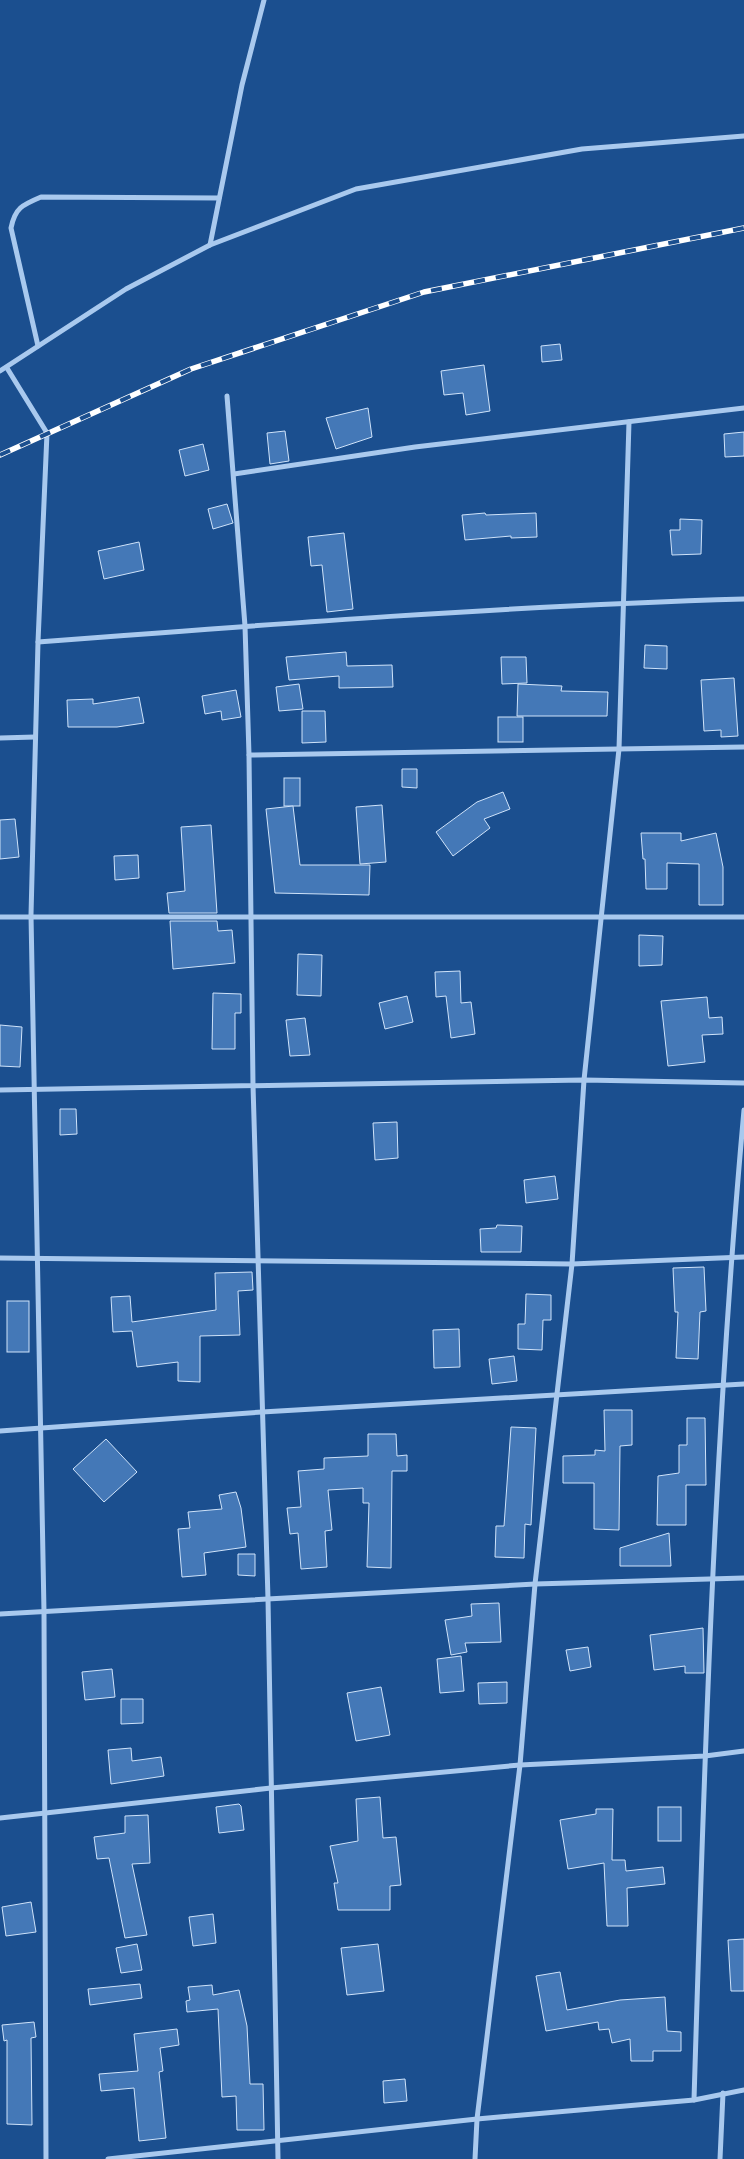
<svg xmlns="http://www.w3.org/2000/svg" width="744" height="2159" viewBox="0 0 744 2159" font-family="'Exo 2',sans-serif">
<rect width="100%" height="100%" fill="#1b4f8f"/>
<g fill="#4478b7" stroke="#cfe3fa">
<polygon points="560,344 562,360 542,362 541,346"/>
<polygon points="484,365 490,411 466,415 463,393 444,395 441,371"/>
<polygon points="368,408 372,437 336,449 326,418"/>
<polygon points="285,431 289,461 270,464 267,433"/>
<polygon points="744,432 744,456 725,457 724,434"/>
<polygon points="203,444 209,470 185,476 179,450"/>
<polygon points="227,504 233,523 213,529 208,509"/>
<polygon points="485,513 486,515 536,513 537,537 511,538 511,536 465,540 462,515"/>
<polygon points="680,519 702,520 701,554 672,555 670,530 680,530"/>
<polygon points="344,533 353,609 327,612 322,565 311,566 308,537"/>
<polygon points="139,542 144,570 104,579 98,551"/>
<polygon points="645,645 667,646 667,669 644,668"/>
<polygon points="346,652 347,666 392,665 393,687 339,688 339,676 289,680 286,657"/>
<polygon points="501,657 526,657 527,683 502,684"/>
<polygon points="734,678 738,736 721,737 721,730 704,731 701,680"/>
<polygon points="299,684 303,709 279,711 276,687"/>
<polygon points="518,684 562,686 561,691 608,692 607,716 517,716"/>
<polygon points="236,690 241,717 222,720 221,711 205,714 202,696"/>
<polygon points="139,697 144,723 117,727 68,727 67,700 93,699 93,704"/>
<polygon points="302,711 325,711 326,742 302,743"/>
<rect x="498" y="717" width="25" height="25"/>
<polygon points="402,769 417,769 417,788 402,787"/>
<rect x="284" y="778" width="16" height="28"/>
<polygon points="503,792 510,809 484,819 490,828 453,856 436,832 477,802"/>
<polygon points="382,805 386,862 360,864 356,807"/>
<polygon points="293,806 300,865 370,865 369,895 275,893 266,809"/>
<polygon points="15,819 19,857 0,859 0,820"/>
<polygon points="211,825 217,913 169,913 167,893 185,891 181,827"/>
<polygon points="641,833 681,833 681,841 716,833 723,867 723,905 699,905 699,864 667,863 667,889 646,889 645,859 643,859"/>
<polygon points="138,855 139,878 115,880 114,856"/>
<polygon points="170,921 217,921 218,931 232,930 235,963 173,969"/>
<polygon points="639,935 663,936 662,965 639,966"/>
<polygon points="298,954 322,955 321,996 297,995"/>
<polygon points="460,971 461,1003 471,1002 475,1034 451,1038 446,996 436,997 435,972"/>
<polygon points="213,993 241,994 241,1013 235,1013 235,1049 212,1049"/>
<polygon points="407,996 413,1022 385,1029 379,1003"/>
<polygon points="707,997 709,1018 722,1017 723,1034 702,1035 705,1062 668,1066 661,1001"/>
<polygon points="305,1018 310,1055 290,1056 286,1020"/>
<polygon points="0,1025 22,1027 20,1067 0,1066"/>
<polygon points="60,1109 76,1109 77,1134 60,1135"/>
<polygon points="397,1122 398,1158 375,1160 373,1123"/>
<polygon points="555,1176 558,1199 526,1203 524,1180"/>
<polygon points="497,1225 522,1226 521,1252 481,1252 480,1229 496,1228"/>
<polygon points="704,1267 706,1311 700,1312 698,1359 676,1358 678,1312 675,1312 673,1268"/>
<polygon points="252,1272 253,1290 238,1291 240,1335 200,1336 200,1382 178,1381 178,1362 137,1367 132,1331 113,1332 111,1297 130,1296 132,1322 216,1310 215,1273"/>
<polygon points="526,1294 551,1295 551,1320 543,1320 542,1350 518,1349 518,1324 525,1324"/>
<rect x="7" y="1301" width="22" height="51"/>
<polygon points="459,1329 460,1367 434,1368 433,1330"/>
<polygon points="514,1356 517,1381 492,1384 489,1359"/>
<polygon points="604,1410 632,1410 632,1445 620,1446 619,1530 594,1529 594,1483 563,1483 563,1456 595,1455 595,1450 605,1451"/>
<polygon points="687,1418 705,1418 706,1485 686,1485 686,1525 657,1525 658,1476 679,1473 679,1445 687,1445"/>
<polygon points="511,1427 536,1428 531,1525 525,1524 524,1558 495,1557 496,1526 504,1526"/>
<polygon points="368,1434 396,1434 397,1456 407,1455 407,1471 392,1471 391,1568 367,1567 369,1503 363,1503 363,1488 328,1490 332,1530 325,1531 327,1567 301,1569 298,1533 290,1534 287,1508 301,1507 298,1471 324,1469 324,1458 368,1456"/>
<polygon points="106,1439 137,1472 104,1502 73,1469"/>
<polygon points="236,1492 241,1508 246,1547 204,1553 206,1575 182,1577 178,1529 190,1528 188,1512 222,1509 219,1495"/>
<polygon points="669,1533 671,1566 620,1566 620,1548"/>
<polygon points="238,1554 255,1554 255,1576 238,1575"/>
<polygon points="499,1603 501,1642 465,1643 467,1652 451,1655 445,1620 472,1616 471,1604"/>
<polygon points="703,1628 704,1673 685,1673 685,1666 654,1670 650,1635"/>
<polygon points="588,1647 591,1667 570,1671 566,1650"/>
<polygon points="461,1656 464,1691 440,1693 437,1659"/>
<polygon points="112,1669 115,1697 85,1700 82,1672"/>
<polygon points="507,1682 507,1703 479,1704 478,1683"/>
<polygon points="381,1687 390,1735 356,1741 347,1693"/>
<polygon points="121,1699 143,1699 143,1723 121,1724"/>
<polygon points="131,1748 132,1761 161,1757 164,1776 111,1784 108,1750"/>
<polygon points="380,1797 383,1838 396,1837 401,1885 390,1886 390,1910 338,1910 334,1883 338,1883 330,1846 358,1841 356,1799"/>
<polygon points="239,1804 241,1806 244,1830 219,1833 216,1807"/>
<rect x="658" y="1807" width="23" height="34"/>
<polygon points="596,1809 613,1809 612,1860 625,1860 626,1871 663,1867 665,1884 627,1888 628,1926 607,1926 604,1863 568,1869 560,1820 596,1814"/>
<polygon points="148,1815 150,1863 132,1864 147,1935 125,1938 109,1858 97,1859 94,1837 125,1833 125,1816"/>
<polygon points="31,1902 36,1932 6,1936 2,1907"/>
<polygon points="213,1914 216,1943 193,1946 189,1917"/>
<polygon points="744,1939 744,1991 731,1991 728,1940"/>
<polygon points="137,1944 142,1970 121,1973 116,1948"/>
<polygon points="378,1944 384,1991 347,1995 341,1948"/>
<polygon points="560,1972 567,2010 620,2000 665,1997 667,2031 681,2032 681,2051 653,2051 653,2061 631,2061 630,2039 612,2043 609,2029 599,2030 598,2022 546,2031 536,1976"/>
<polygon points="140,1984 142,1998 90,2005 88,1989"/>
<polygon points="212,1985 213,1995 239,1990 247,2026 250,2084 263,2084 264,2130 237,2130 236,2096 222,2097 218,2009 187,2012 186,2001 190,2000 188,1987"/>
<polygon points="34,2022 36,2037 31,2038 32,2125 7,2124 7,2040 4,2041 2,2025"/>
<polygon points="177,2029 179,2045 160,2048 163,2071 159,2072 166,2138 139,2141 134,2088 101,2091 99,2074 138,2071 134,2034"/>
<polygon points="405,2079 407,2101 384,2103 383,2081"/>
</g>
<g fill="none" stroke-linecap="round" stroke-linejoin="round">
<g stroke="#a9c9ee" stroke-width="5">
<polyline points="210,245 242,85 264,0"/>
<path d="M38,346L11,228C15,208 22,205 41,197L219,198"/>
<polyline points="7,368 47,433 38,642 31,915 44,1612 46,2159"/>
<polyline points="0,371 126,289 210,245 356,189 582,149 744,136"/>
<polyline points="227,396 245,626 249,755 253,1085 268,1599 278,2159"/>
<polyline points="234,474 415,447 744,408"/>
<path d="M38,642C273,624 508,606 744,599"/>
<polyline points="0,738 35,737"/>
<polyline points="249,755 744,747"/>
<polyline points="0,917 744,917"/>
<polyline points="0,1090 584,1080 744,1083"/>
<polyline points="0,1258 572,1264 744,1257"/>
<polyline points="0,1431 262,1412 744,1384"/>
<polyline points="0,1614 535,1584 744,1578"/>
<polyline points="0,1818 271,1788 520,1765 705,1756 744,1751"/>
<path d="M694,2100C704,1769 714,1440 744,1110"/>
<polyline points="108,2159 477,2119 694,2100 744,2090"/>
<polyline points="475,2159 477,2119 520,1765 535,1584 572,1264 584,1080 619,749 629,422"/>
<polyline points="720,2159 723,2093"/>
</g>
<g stroke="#fff" stroke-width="5.5">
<polyline id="rail" points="0,455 191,369 424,292 744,228"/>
</g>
<use href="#rail" stroke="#1b4f8f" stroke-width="4" stroke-dasharray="11" stroke-linecap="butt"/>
</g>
</svg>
